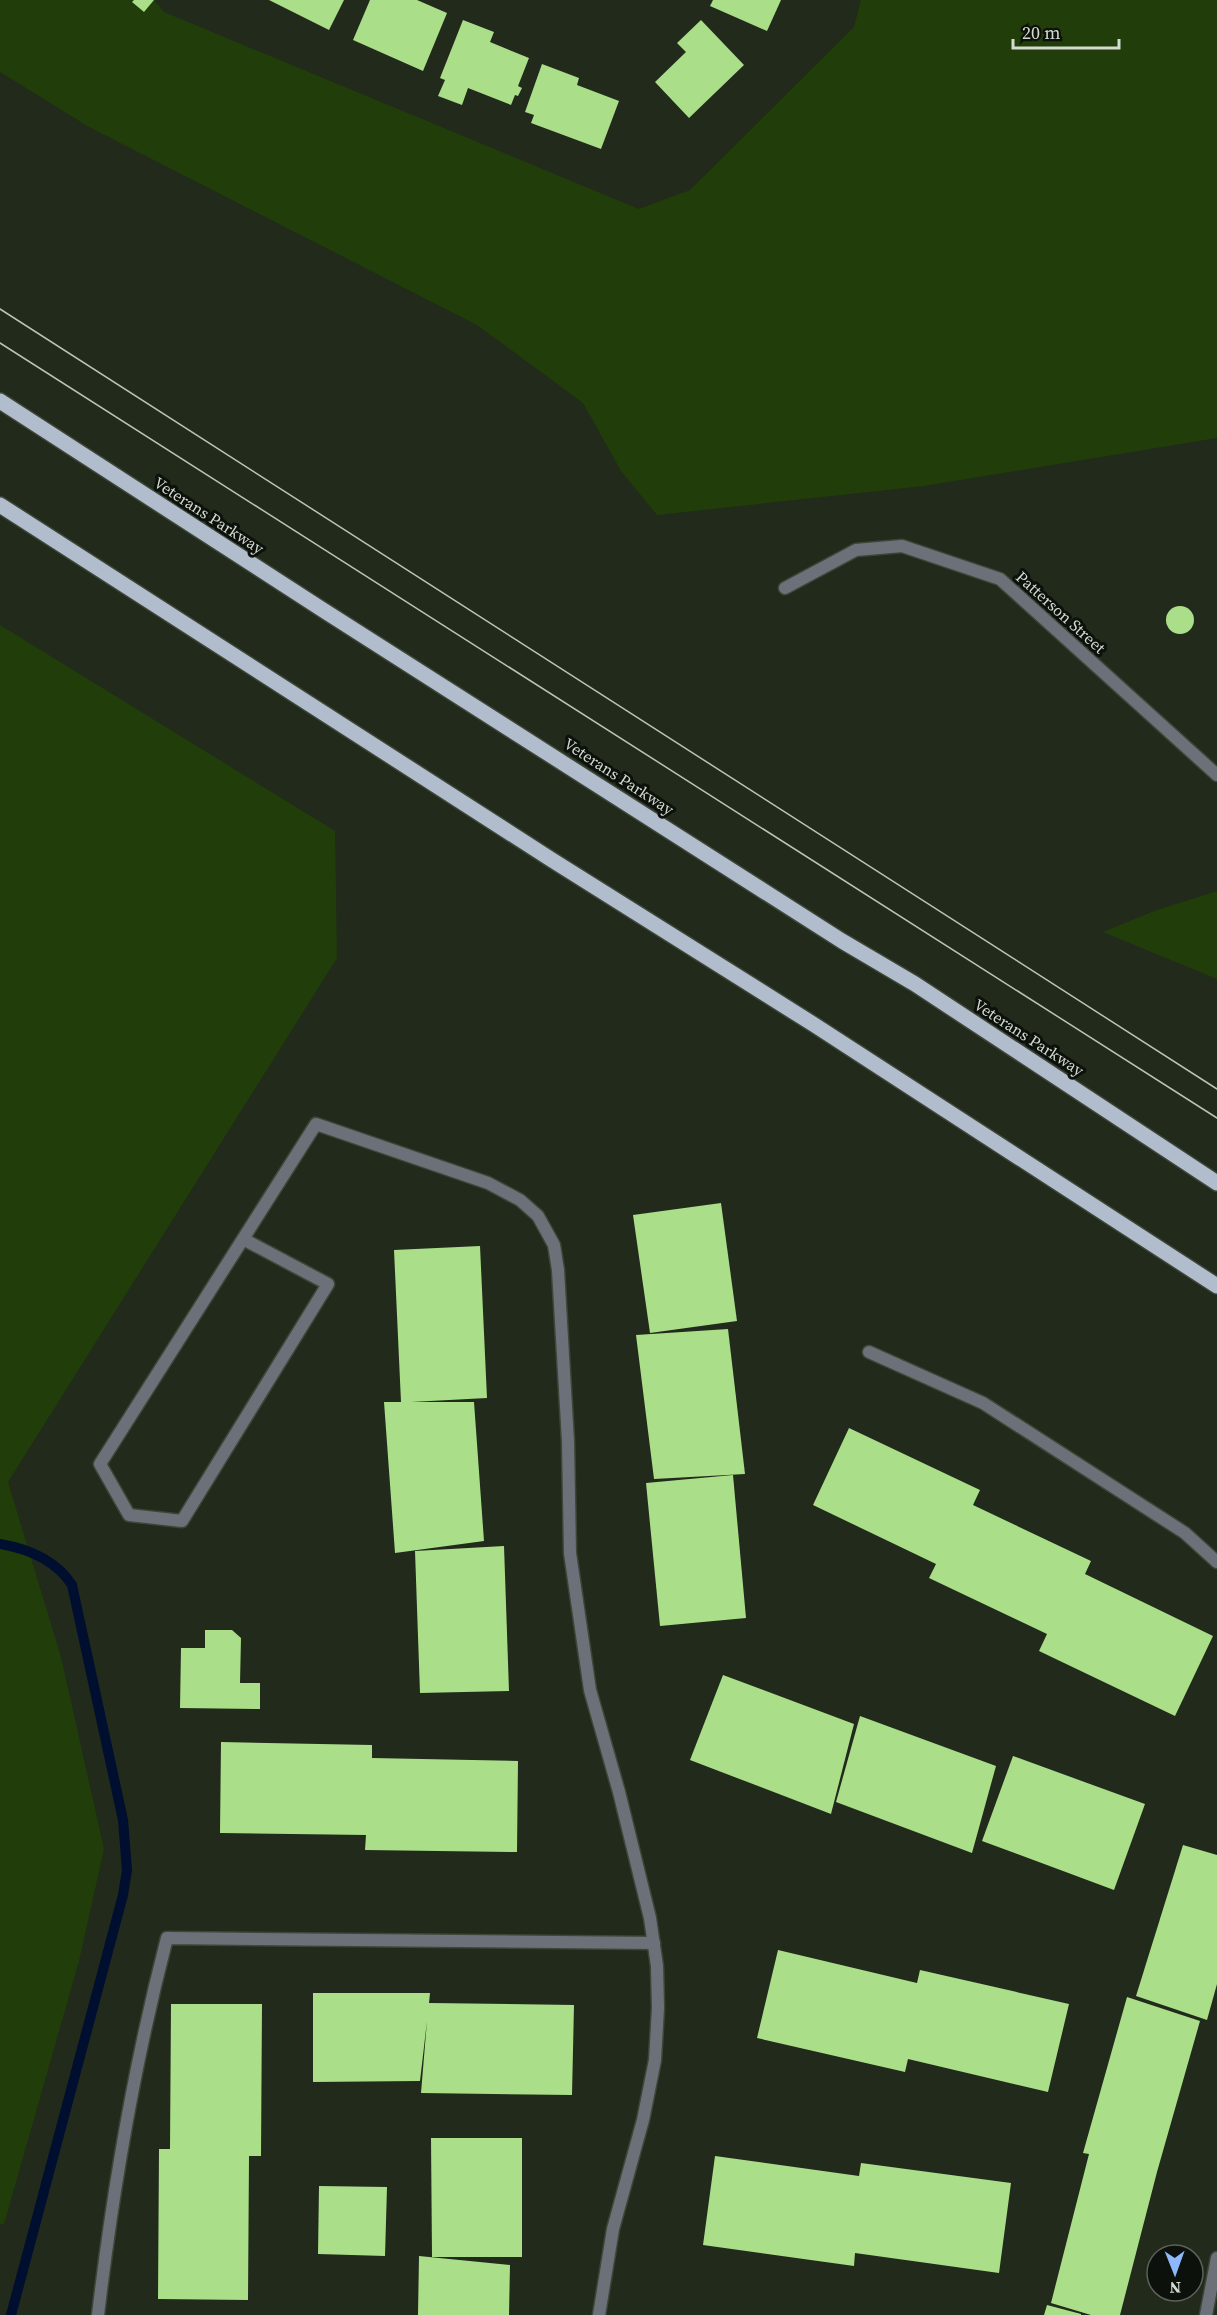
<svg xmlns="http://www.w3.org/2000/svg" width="1217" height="2315" viewBox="0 0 1217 2315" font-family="'Source Serif 4',serif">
<rect width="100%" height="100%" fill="#212a1b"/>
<g fill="#213d0a">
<polygon points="0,0 154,0 164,12 639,209 690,190 854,27 861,0 1217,0 1217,438 924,486 657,515 621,471 583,403 477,325 89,127 0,72"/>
<polygon points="0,625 335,831 337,958 8,1482 61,1657 104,1849 79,1961 4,2224 0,2224"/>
<polygon points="1217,891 1217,979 1103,932 1154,911"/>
</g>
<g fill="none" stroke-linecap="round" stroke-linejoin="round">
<path stroke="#000e30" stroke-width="10" d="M0,1544C29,1549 56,1560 72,1585L123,1820L127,1870L123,1895L11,2315"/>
</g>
<g fill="#aade89">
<polygon points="134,0 154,0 144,12 132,2"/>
<polygon points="269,0 344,0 329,30"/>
<polygon points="370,0 417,0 447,13 423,71 353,40"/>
<polygon points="713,0 781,0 767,31 710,6"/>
<polygon points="463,20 494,32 490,42 529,58 518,86 522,88 518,96 515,95 511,105 468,88 462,105 438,96 445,80 440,78"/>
<polygon points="701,20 744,65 689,118 655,82 686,52 677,43"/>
<polygon points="542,64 579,78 577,85 619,101 601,149 531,123 534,115 525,112"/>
<circle cx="1180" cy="620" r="14"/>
<polygon points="721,1203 737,1321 650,1333 633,1215"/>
<polygon points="480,1246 487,1398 411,1402 474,1402 484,1541 395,1553 384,1402 401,1402 394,1250"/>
<polygon points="728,1329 745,1474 654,1479 636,1335"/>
<polygon points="849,1428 980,1490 973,1505 1091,1561 1085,1574 1213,1636 1175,1716 1039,1651 1047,1634 929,1578 936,1564 813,1505"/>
<polygon points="733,1475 746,1618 660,1626 646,1483"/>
<polygon points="504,1546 509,1691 420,1693 415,1551"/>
<polygon points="205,1630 232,1630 241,1638 240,1683 260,1683 260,1709 180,1708 181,1648 205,1648"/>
<polygon points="723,1675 854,1724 831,1814 690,1760"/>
<polygon points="860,1716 996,1766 972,1853 836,1802"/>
<polygon points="221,1742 372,1745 372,1758 518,1761 517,1852 365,1850 366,1835 220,1833"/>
<polygon points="1013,1756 1145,1804 1114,1890 982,1841"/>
<polygon points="1183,1845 1217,1855 1217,1984 1207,2020 1136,1996"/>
<polygon points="778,1950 917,1983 920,1970 1069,2004 1048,2092 908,2059 905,2072 757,2038"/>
<polygon points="313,1993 430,1993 429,2003 574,2005 572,2095 421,2093 427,2021 420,2081 313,2082"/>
<polygon points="1127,1997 1200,2021 1157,2172 1120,2315 1091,2315 1051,2303 1089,2154 1083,2153"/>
<polygon points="171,2004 262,2004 261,2156 249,2156 248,2300 158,2299 159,2149 170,2149"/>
<polygon points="431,2138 522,2138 522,2257 432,2257"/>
<polygon points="715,2156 859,2176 861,2163 1011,2183 999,2273 855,2253 854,2266 703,2245"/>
<polygon points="319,2186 387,2187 385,2256 318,2254"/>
<polygon points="419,2256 510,2265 509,2315 418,2315"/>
<polygon points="1047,2305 1081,2314 1081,2315 1044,2315"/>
</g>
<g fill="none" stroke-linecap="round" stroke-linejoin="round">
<g stroke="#3d4638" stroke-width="15">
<g id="lane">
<polyline points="243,1239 328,1284 182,1521 129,1515 100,1464 316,1124 488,1183 520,1200 538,1216 554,1245 558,1270 568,1441 570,1553 590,1690 619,1792 650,1918 657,1966 658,2008 655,2060 643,2120 613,2229 599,2315"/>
<polyline points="869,1352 983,1403 1185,1533 1217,1562"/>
<path d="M98,2315C113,2188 135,2061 167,1938L654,1943"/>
<polyline points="1206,2315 1217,2258"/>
</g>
</g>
<g stroke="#3d4638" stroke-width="15">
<polyline id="street" points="785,588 856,550 902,546 1000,579 1217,775"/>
</g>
<g stroke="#3d4638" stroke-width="18">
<g id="primary">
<polyline points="0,401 323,610 842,941 915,984 1217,1183"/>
<polyline points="0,505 552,860 813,1024 1217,1286"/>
</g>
</g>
<use href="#lane" stroke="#6c7179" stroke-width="12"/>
<use href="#street" stroke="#6c7179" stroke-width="12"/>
<use href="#primary" stroke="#b1bccd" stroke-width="15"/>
<g stroke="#bbc3b7" stroke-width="1.5">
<polyline points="0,309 1217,1089"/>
<polyline points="0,343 1217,1118"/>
</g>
</g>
<g text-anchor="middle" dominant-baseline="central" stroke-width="6" stroke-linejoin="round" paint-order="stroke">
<g font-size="16" fill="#d3dacf" stroke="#0d110b">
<text transform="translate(209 515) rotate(33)">Veterans Parkway</text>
<text transform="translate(1061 612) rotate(42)">Patterson Street</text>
<text transform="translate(619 776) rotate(33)">Veterans Parkway</text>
<text transform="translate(1029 1037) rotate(33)">Veterans Parkway</text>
</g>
</g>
<g transform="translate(1175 2273) rotate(179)"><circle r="28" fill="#0d110b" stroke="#5c6159" stroke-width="1.5"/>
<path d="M0-4.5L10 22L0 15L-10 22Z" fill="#8db9fc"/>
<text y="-9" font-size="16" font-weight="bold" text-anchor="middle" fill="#d3dacf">N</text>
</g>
<path d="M1013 39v9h106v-9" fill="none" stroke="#d3dacf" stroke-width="3"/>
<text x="1022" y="39" font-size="18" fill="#d3dacf" stroke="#0d110b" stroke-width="4.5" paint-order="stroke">20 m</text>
</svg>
